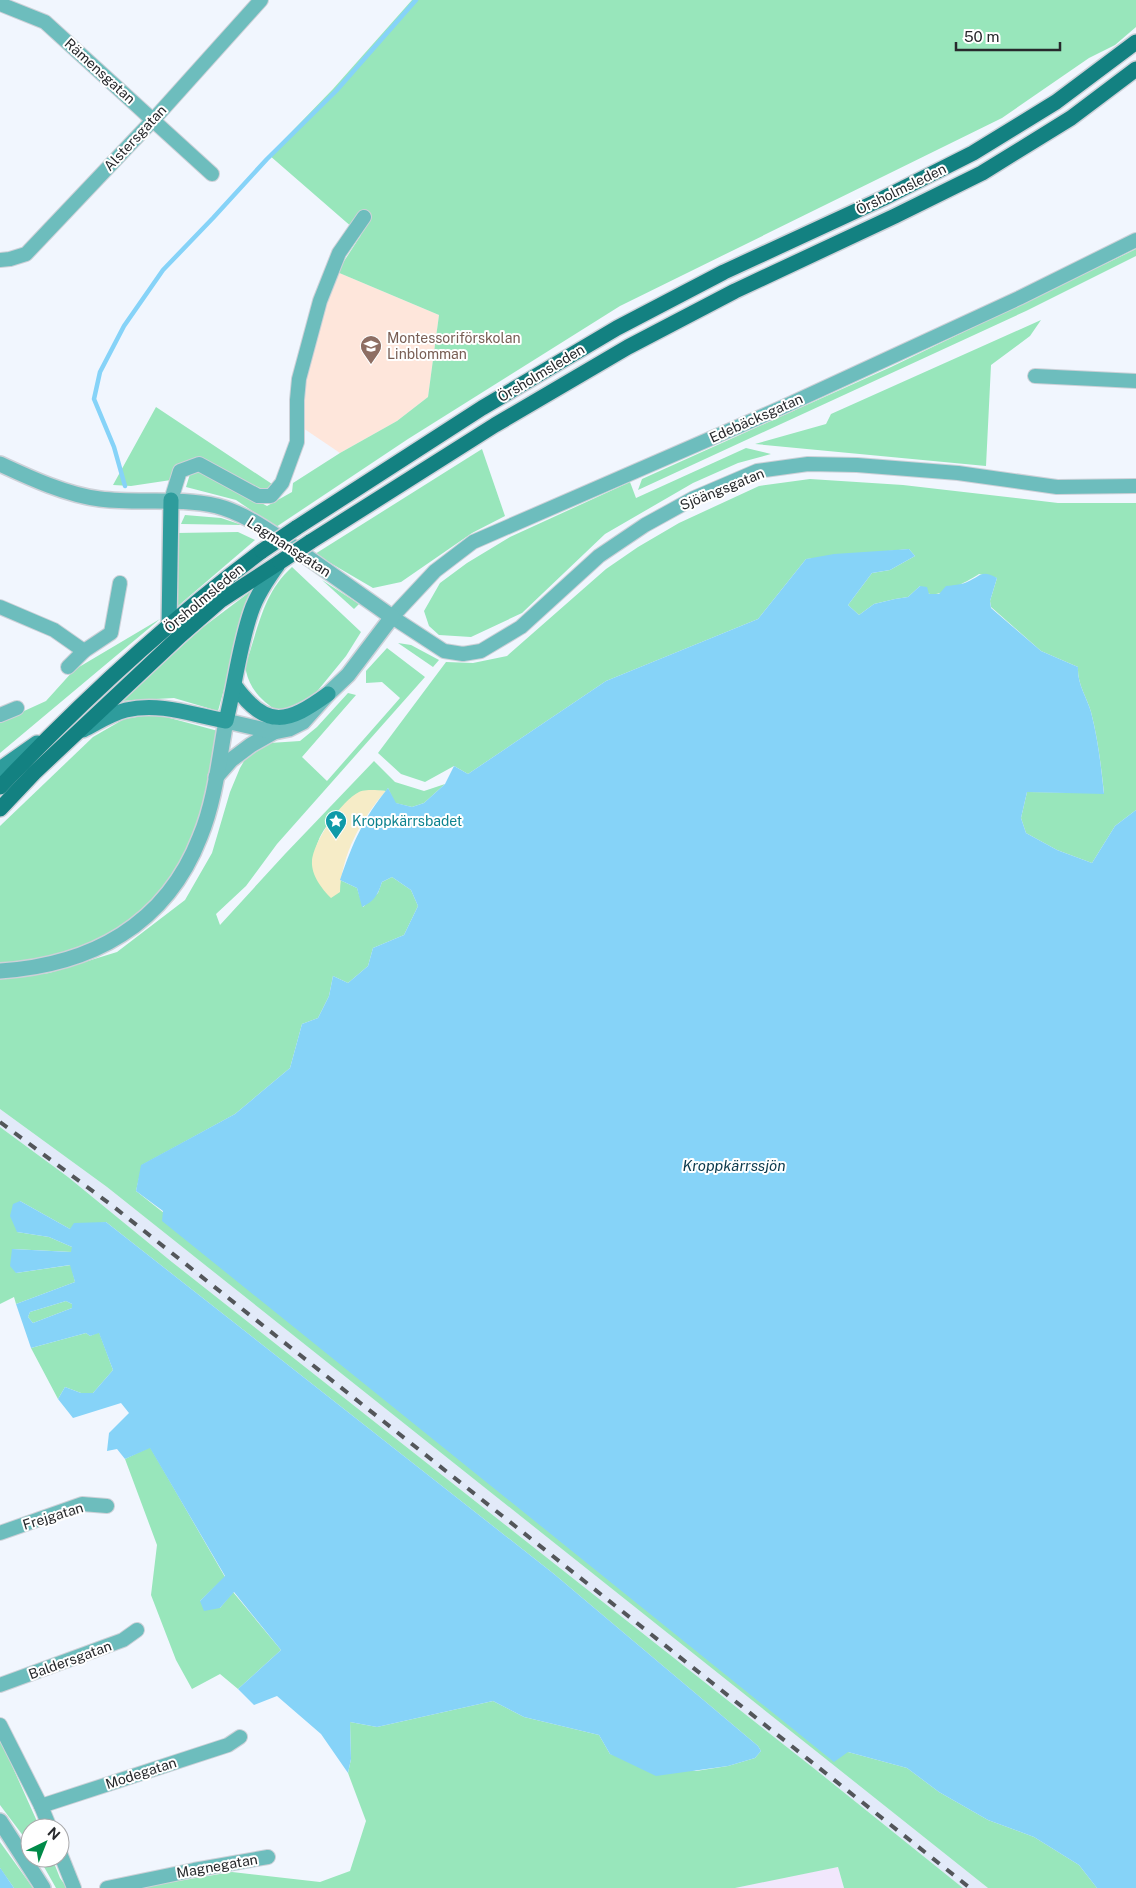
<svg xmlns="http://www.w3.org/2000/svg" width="1136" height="1888" viewBox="0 0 1136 1888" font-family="'Public Sans',sans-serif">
<rect width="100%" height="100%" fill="#f1f6fe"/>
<polygon fill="#e2eaf9" points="0,1109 107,1187 988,1888 963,1888 816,1770 172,1262 68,1177 0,1127"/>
<polygon fill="#f1e7fc" points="838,1867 844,1888 735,1888 737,1886"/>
<polygon fill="#fee6db" points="337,272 439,315 428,397 397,421 340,453 303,428 306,381 319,317"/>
<g fill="#98e6bb">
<polygon points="412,0 1136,0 1136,27 1115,45 1089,58 1002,118 620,306 408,439 276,527 236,500 186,487 190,474 201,470 267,506 292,492 293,483 340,453 397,421 428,397 439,315 337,272 361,235 269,155 333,89"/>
<polygon points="1136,249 1136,256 1026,311 638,490 642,479 891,367"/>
<polygon points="1041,320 1030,336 991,365 986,466 755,444 826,424 831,414"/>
<polygon points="156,407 275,486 264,490 199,459 171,480 131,486 113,485"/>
<polygon points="746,448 771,454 738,463 693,483 605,534 522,613 471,637 439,635 429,626 424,611 440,583 467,563 510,537 630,482 636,498"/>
<polygon points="482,449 505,516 472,533 401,582 373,588 315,554"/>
<path d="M810,479L903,485L1058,503H1136V810L1115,826L1092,863L1057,850L1026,833L1021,818L1027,792L1104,793C1101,766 1098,739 1091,712C1087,697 1077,684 1078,667L1041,651L991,607L990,601L997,578L979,574C970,580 939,597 930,594C926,593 923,588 920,586L908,597L895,599L874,604L859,615L848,605L872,573L890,570L915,556L909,549L806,559L758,619L606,681L468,774L454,766L425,782L401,774L378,753L446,662L473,663L507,656L606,569L638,547L679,523L759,486Z"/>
<polygon points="185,515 221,518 242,525 181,524"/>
<polygon points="238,532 255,540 178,606 176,533"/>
<path d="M292,567L361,632L346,656L310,700L279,712C263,702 250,690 246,671C245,664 249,655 251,648C261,616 267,590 292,567Z"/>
<polygon points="322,580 359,604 354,609"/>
<polygon points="251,591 218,711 174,698 121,701 202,628"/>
<polygon points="160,619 0,753 0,722 46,701 74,670"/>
<polygon points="398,643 411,645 439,660 433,667"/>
<path d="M387,648L425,677L277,844L246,886L216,914L220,925L285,854L374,761L395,782L424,791L445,784L424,803L412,807L395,803L388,788L386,791C357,788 335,811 321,835C317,842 315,853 312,861L340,892V880L357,888L363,907L378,893L382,882L392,877L411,890L418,906L404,935L373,948L368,966L348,983L333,976L329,996L318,1018L302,1024L290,1068L235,1114L142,1165L136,1191L848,1752L907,1768L939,1792L988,1820L1034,1837L1079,1865L1097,1888H988L107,1187L0,1109V979L49,973L117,952L185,900L212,853L230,792L240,768L247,756L270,743L300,741L317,727L348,693L356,695L302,757L327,781L400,698L382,682L366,683V671Z"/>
<polygon points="155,714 218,731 202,820 182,866 161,895 133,921 85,951 29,962 0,964 0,826 93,737 124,719"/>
<polygon points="0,1127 68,1177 172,1262 816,1770 963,1888 844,1888 838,1867 735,1888 136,1888 232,1872 320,1882 350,1871 366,1821 348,1773 351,1759 350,1722 377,1727 493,1701 524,1717 599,1735 610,1754 696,1771 728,1766 755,1758 761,1751 758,1746 554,1574 106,1222 70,1229 20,1201 17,1232 49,1237 72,1247 72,1252 12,1249 16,1273 71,1265 75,1282 16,1304 14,1297 0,1304"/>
<polygon points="66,1301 72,1304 72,1308 33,1323 28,1317 30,1312"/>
<polygon points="99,1332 113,1370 93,1393 81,1393 65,1387 58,1399 31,1348 86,1333 90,1336"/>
<polygon points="150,1447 225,1577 200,1601 220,1608 233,1592 281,1650 238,1689 220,1674 192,1689 176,1660 151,1595 157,1545 125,1459"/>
<polygon points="0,1739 40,1828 30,1828 30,1845 0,1805"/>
<polygon points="0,1842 33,1888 14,1888 0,1868"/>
<polygon points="39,1858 52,1858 60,1878 67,1888 56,1888"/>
</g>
<path fill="#f6ecc7" d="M375,790L386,791C362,817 341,856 340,892L331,898C322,889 311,875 312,861C313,842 342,800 359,792C363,790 370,790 375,790Z"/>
<g fill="#86d3f8" fill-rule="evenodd">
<path d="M909,549L915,556L890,570L872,573L848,605L859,615L874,604L895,599L908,597L920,586L927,587L929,594H939L946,586C953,585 961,585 967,582C981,576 981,569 997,578L990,601L991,608L1041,651L1078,667C1077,684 1087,697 1091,712C1098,739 1101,766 1104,794L1027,792L1021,818L1026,833L1057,850L1092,863L1115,826L1136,810V1888H1097L1079,1865L1034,1837L988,1820L939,1792L907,1768L848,1752L834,1762L162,1221L163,1211L136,1191L141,1165L235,1114L290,1068L302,1024L318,1018L329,996L333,976L348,983L368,966L373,948L404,935L418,906L411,890L392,877L382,882C378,895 374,901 362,907L357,888L340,880C353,842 363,819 388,788L396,803L412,807L424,803L445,784L454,766L468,774L606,681L758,619L806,559L834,554Z"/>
<path d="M20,1201L70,1229L74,1223L106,1222L554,1574L758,1746L761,1751L755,1758L728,1766L656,1776L610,1754L599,1735L524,1717L493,1701L377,1727L350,1722L351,1759L348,1773L321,1734L277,1696L254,1705L238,1689L281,1650L234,1592L220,1608L204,1611L200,1601L225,1576L150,1448L125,1459L117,1449L107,1451L109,1433L129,1413L121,1403L73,1418L58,1399L65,1387L81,1393H93L113,1370L99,1333L90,1336L86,1333L31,1348L16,1304L75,1282L70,1265L16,1273L10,1266L12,1249L71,1252L72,1247L49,1237L17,1232L10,1216L13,1204ZM66,1301L72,1304V1308L33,1323L28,1317L30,1312Z"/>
<polygon points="0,1868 1,1869 14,1888 0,1888"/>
</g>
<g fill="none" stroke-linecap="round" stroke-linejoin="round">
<polyline stroke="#86d3f8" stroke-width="4.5" points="125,486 114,447 94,399 100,372 124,326 163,270 213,218 267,159 336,91 416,0"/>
<g stroke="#cdd1d8" stroke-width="16">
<g id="minor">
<polyline points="0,4 45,22 212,174"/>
<polyline points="1136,240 1019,298 783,407 473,542 435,571 392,617 444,651 463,654 481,651 521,627 599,556 645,525 694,498 757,471 808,464 857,465 958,473 1057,487 1136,486"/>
<polyline points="0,260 10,259 26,254 154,119 261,0"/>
<polyline points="1035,376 1136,381"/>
<polyline points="171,500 180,471 199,464 258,496 271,496 282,483 297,442 297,400 299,379 320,301 339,253 364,217"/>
<polyline points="0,607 54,630 84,651"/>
<polyline points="68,667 84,651 111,633 120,583"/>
<polyline points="0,715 17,708"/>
<polyline points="0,1533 82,1504 107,1506"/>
<polyline points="0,1685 123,1640 137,1630"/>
<polyline points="0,1725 41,1806 50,1828"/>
<polyline points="41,1806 228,1745 240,1737"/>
<polyline points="60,1853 74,1888"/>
<polyline points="107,1888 194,1870 268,1857"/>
</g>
</g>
<g stroke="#cdd1d8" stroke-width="18">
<g id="tertiary">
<path d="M0,464C30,478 67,495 100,499C139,504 178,497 217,506C244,513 267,530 290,545C324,569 358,593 392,617L348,675L328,694L303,722L289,729L274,732L251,745L231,760L216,777"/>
<path d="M0,971C91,965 166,925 200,837C215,801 219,760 226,721L274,732"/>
<polyline points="0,1821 43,1888"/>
</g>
</g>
<g stroke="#cdd1d8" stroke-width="18">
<g id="secondary">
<polyline points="169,627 171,500"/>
<path d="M235,686C267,730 288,723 328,694"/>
<path d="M83,730C97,723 110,714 126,710C160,702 193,715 226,721C235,685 239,647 251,612C257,594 268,578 280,562"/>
<polyline points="0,769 37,743"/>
</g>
</g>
<g stroke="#cdd1d8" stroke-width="18">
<g id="primary">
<polyline points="296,528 482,408 617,328 724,272 884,198 973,153 1056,102 1136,42"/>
<polyline points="310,542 495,425 628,347 735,291 895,216 982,173 1071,118 1136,69"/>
<path d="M0,787C81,702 168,621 262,551"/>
<polyline points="0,809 34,773 181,635 220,601 280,562"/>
</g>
</g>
<use href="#minor" stroke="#6dbdbd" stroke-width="14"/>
<use href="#tertiary" stroke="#6dbdbd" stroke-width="15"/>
<use href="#secondary" stroke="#2e9c9c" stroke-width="15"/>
<use href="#primary" stroke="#138181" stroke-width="15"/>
<polyline stroke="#53565a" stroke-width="4" stroke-dasharray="9 9" stroke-linecap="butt" points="0,1122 114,1207 970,1888"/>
<g stroke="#cdd1d8" stroke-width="18" stroke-linecap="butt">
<g id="primary-bridge">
<polyline points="262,551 296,528"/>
<polyline points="280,562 310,542"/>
</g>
</g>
<use href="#primary-bridge" stroke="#138181" stroke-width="15"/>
</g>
<defs>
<g id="school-pin" transform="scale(1.125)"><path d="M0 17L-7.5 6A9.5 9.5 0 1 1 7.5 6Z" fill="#8d6e63" stroke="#fff"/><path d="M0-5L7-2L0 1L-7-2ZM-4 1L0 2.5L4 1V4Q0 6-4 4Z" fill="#fff"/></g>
<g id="sight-pin" transform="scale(1.125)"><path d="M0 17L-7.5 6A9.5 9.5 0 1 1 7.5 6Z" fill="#0f9aa8" stroke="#fff"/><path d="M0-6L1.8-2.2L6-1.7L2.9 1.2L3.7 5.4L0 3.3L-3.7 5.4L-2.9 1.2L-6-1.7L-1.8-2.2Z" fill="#fff"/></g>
</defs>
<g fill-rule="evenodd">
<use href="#school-pin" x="371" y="346"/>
<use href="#sight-pin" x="336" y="821"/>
</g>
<g text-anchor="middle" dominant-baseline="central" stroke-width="4" stroke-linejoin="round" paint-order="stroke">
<g font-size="14" fill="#27292c" stroke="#fff">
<text transform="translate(100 71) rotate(42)">Rämensgatan</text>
<text transform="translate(135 138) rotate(-47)">Alstersgatan</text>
<text transform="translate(901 189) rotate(-26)">Örsholmsleden</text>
<text transform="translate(541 373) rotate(-31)">Örsholmsleden</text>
<text transform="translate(756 418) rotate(-24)">Edebäcksgatan</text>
<text transform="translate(722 489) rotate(-22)">Sjöängsgatan</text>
<text transform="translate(289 547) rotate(33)">Lagmansgatan</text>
<text transform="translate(204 598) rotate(-40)">Örsholmsleden</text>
<text transform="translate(53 1516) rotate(-17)">Frejgatan</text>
<text transform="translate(70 1660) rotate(-20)">Baldersgatan</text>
<text transform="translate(141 1773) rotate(-18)">Modegatan</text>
<text transform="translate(217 1866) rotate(-10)">Magnegatan</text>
</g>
<g font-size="14" fill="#785e54" stroke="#fff" text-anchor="start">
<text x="387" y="338">Montessoriförskolan<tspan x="387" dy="16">Linblomman</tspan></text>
</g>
<g font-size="14" fill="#0d838f" stroke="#fff" text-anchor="start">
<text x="352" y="821">Kroppkärrsbadet</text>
</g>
<g font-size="15" font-style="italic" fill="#0c3a4d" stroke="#fff">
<text x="734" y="1165">Kroppkärrssjön</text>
</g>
</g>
<g transform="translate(45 1843) rotate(43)"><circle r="24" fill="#ffffff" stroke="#a9a9ab"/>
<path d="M0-4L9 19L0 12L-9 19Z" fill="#008a48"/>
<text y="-8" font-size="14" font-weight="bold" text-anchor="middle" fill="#27292c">N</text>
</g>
<path d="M956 42v8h104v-8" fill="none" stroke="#27292c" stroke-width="2.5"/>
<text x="964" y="42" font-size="15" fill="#27292c" stroke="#ffffff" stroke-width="4" paint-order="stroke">50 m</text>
</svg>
